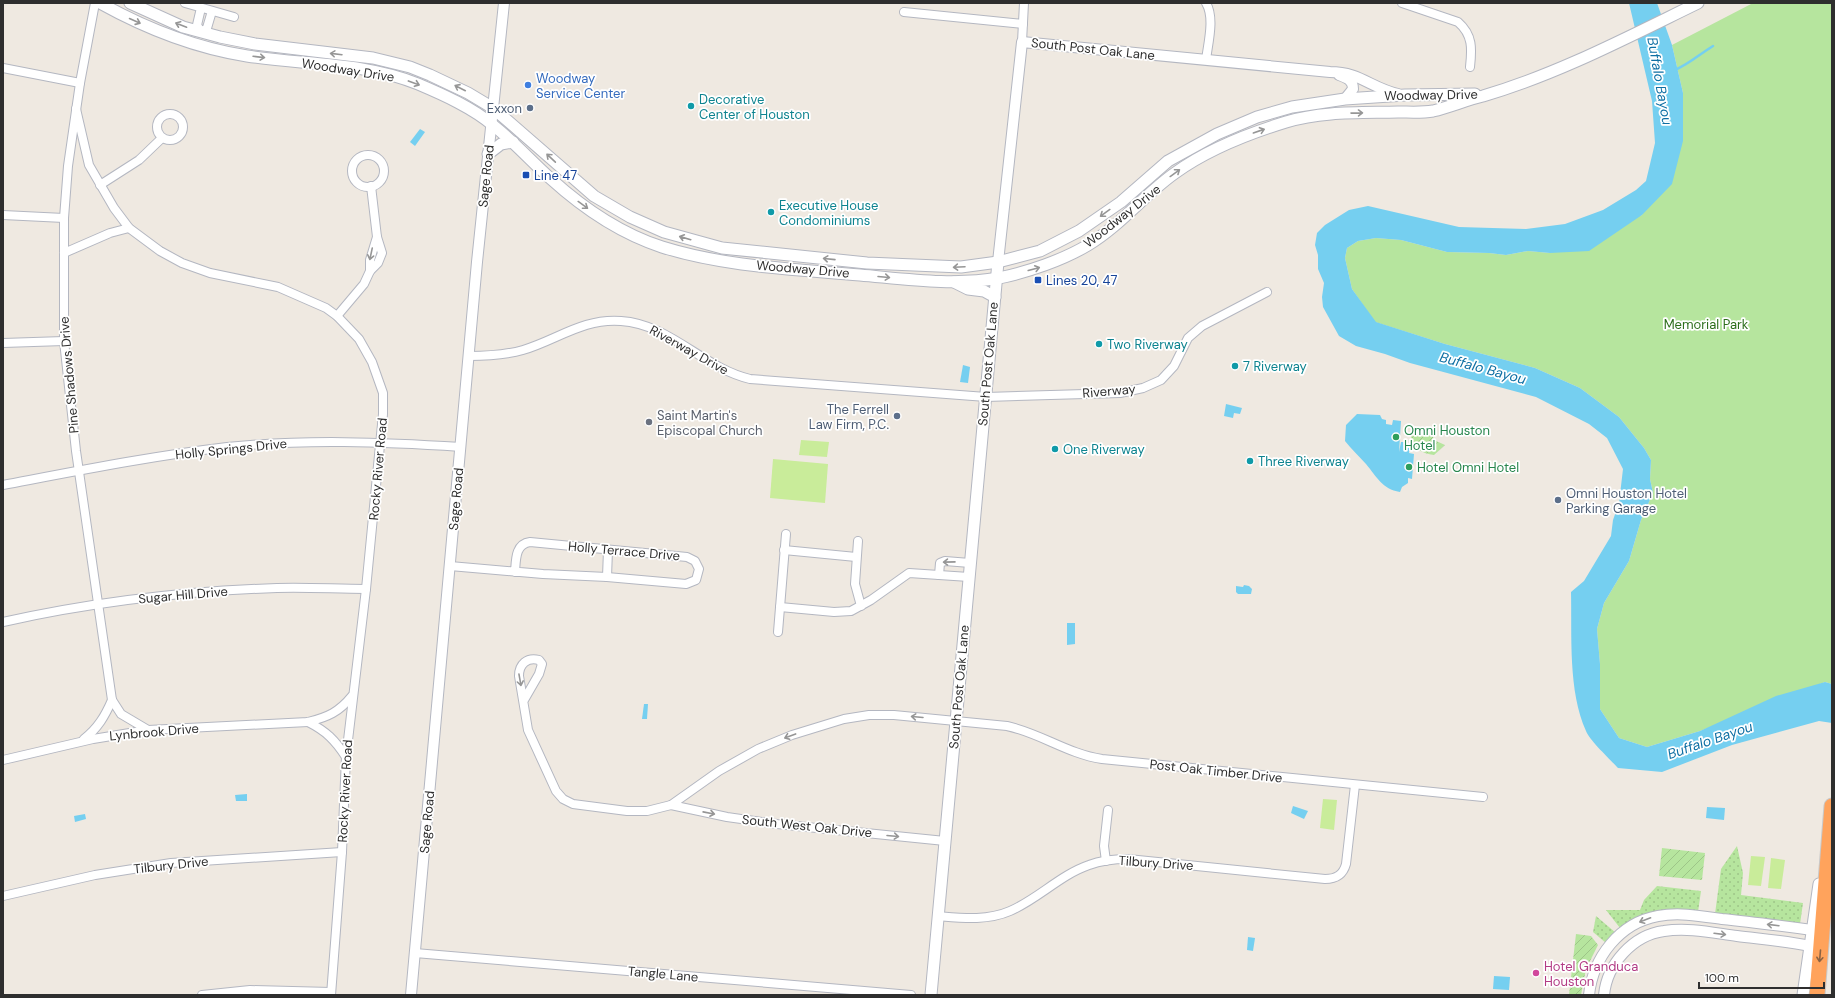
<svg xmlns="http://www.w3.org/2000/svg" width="1835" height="998" viewBox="0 0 1835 998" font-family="'DM Sans',sans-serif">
<defs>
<pattern id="grass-dots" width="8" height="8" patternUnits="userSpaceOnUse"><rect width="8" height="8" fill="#b6e59e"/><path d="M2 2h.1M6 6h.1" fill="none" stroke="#9dc588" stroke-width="1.8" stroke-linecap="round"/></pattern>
<pattern id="garden-furrows" width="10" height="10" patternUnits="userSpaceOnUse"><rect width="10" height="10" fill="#b6e59e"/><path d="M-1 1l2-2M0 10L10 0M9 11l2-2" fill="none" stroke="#9dc588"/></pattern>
</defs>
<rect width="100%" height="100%" fill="#efe9e1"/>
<g fill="url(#grass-dots)">
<polygon points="1737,846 1743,873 1741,895 1803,903 1800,924 1715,914 1721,869"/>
<polygon points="1657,886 1701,891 1698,912 1620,928 1606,910 1640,910 1644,900"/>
<polygon points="1596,916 1616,933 1606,943 1593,932"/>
</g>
<polygon fill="#b6e59e" points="1753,3 1832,3 1832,684 1825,682 1700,731 1647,747 1619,738 1600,709 1600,664 1597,629 1604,603 1629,561 1641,520 1653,493 1650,479 1651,460 1644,448 1619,417 1580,388 1535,368 1445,344 1375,322 1352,289 1345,258 1347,248 1358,241 1376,238 1401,240 1447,252 1489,253 1506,255 1528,251 1550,253 1642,215 1683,93 1672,45"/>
<g fill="url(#garden-furrows)">
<path d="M1416,431L1432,433L1434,440L1445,445L1434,455C1422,453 1414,450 1411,437Z"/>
<polygon points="1662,848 1705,853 1702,880 1659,876"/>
<polygon points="1576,934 1591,936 1598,945 1586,969 1581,995 1569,995"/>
</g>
<g fill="#c9ec9a">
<polygon points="801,440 829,442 827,457 799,455"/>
<polygon points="773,459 828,464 825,503 770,498"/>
<polygon points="1323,799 1337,800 1334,830 1320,828"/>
<polygon points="1751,856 1765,857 1761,886 1748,885"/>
<polygon points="1771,858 1785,860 1781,889 1768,888"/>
</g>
<g fill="#75cff0">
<path d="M1629,3H1657L1672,45L1683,93V141L1672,184L1642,215L1589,251L1550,253L1528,251L1506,255L1489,253L1447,252L1401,240L1376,238L1358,241L1347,248L1345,258L1352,289L1376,322L1445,344L1535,368L1580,388L1619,417L1644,448L1651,460L1650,479L1653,493L1641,520L1629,561L1604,603L1597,629L1600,664V709L1619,738L1647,747L1700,731L1776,696L1825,682L1832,684V723L1819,721L1732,745L1662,772L1618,768C1610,759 1590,741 1586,731C1568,691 1572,636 1571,592L1584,581L1611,536L1613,520L1619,503L1623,469L1607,438L1589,424L1536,397L1410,363L1385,354L1356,346L1339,336L1323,307L1322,297L1324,283L1318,269V255L1315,245L1317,233L1325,225L1349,210L1368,206L1459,227L1526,229L1565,224L1603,210L1636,190L1646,181L1655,143L1652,101Z"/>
<polygon points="420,129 425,132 415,146 410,142"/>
<polygon points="963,365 970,367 968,383 960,382"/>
<polygon points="1226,404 1242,408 1240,414 1234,413 1233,418 1224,416"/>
<path d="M1357,414L1380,415L1382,419L1386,420V424L1392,425L1393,420L1401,421L1399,452L1401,442H1405L1404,447L1410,448L1409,453L1414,454L1412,479L1408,478V483L1402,487L1400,492C1382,489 1377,477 1366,464C1359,456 1351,449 1345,441L1346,425Z"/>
<polygon points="1244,585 1249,586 1252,589 1251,594 1238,594 1236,592 1236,586 1243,587"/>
<polygon points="1067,623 1075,623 1075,644 1067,645"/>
<polygon points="644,704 648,704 647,719 642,719"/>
<polygon points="247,794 247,801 236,801 235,795"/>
<polygon points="1293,806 1308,811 1304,819 1291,813"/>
<polygon points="1707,807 1725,808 1724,820 1706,818"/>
<polygon points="85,814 86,819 75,822 74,816"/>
<polygon points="1248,937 1255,938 1253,951 1247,950"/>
<polygon points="1494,976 1510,977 1509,990 1493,989"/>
</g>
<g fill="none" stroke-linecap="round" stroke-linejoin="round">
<path stroke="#75cff0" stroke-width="2.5" d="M1675,70C1689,64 1700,54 1713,46"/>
<g stroke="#b4b7c1" stroke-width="10">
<g id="minor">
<polyline points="95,3 80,83 68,166 64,218 64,341 76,451 112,700 121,714 148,730"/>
<polyline points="185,3 234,17"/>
<path d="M1206,3C1215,18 1208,43 1206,60"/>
<path d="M1402,3L1458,22C1473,35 1472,49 1470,67"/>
<polyline points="201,8 197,25 201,32 207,28 212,11"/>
<polyline points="904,12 1023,24"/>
<polyline points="1022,42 1024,3"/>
<polyline points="3,68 80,83"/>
<polyline points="76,109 89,165 114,208 129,228 160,251 182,263 210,273 278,287 326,308 337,316 359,339 372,362 383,393 383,414 366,589 346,757 342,852 331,995"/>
<circle cx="170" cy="127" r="13"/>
<circle cx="368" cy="171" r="16"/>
<polyline points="100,185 139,160 162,138"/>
<polyline points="3,215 64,218"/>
<polyline points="64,253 110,233 129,228"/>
<polyline points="370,271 370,260 377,237"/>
<polyline points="337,316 364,284 370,271 378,263 382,253 377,237 371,186"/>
<polyline points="3,343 64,341"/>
<path d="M469,356C488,356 505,355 523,350C557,340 583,318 621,321C670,324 703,368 750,379L986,397L1120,393L1143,388L1161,380L1174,366L1188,338L1202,326L1267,292"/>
<path d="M3,485C77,471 152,456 227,447C305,439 383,442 461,447"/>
<polyline points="858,541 855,584 861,606"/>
<polyline points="784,550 856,557"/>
<path d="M450,566L543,574L607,577L686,584L696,580L699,569L695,561L687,557L530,542C515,544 516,560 515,572"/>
<polyline points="939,575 940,563 945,561 970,563"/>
<polyline points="607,577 608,550"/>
<polyline points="780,607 834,612 851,611 871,600 909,573 969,577"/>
<path d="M3,622C93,602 185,591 277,588C307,587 336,589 366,589"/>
<polyline points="778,632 786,534"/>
<path d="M524,700L539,674L542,664L539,660C527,657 519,664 519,676L528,730L556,791L563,799L573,804L627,811H647L671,805L719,771L758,749L792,735L844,719L869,715H894L1007,726C1040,733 1068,754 1102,759L1483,797"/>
<path d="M308,722C326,731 335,740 346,757"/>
<path d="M84,739C98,728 105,716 112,700"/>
<path d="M3,760L93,739L148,730L308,722C328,717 339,712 352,696"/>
<polyline points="671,805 727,817 777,824 945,841"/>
<polyline points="1106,861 1104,846 1108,810"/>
<polyline points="3,896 95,875 171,863 342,852"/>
<path d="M938,916C962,918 987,921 1010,911C1038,899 1060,875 1089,865C1102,860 1115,859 1128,859L1325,879C1336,879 1343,875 1346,864L1355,785"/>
<polyline points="415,953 911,995"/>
<polyline points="202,995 250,990 331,992"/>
</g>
</g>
<g stroke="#b4b7c1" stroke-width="12">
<g id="tertiary">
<path d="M1339,75C1347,78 1353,80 1353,89L1345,99"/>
<path d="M998,262L1022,42L1330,72C1360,72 1371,88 1398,94"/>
<polyline points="411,995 477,262 504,3"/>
<path d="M1589,995C1593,958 1619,923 1658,916C1679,912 1701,916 1722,919C1752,922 1782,926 1812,930"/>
<path d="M1604,995C1607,964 1633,935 1664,931C1688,927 1714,933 1737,936C1761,939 1786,941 1810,946"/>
</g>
</g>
<g stroke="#b4b7c1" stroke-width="13">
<g id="secondary">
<path d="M100,3C145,28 196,48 247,56C304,65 364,62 418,84C444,95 473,108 494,126C514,142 532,162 551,179C583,208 622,234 662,247C726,267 794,269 860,275C906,279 953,286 999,278C1028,272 1063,260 1088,245C1121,225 1145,194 1175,173C1208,149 1247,134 1286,122C1322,111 1361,113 1398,112C1409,112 1422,113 1433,111C1450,107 1466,100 1483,96C1558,74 1628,37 1698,3"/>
<polyline points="130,3 183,27 220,37 255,44 373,58 410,67 430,75 468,93 493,108 594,196 630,217 664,232 722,248 867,263 961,267 998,262 1040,251 1079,231 1121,202 1168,161 1217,134 1257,117 1292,107 1345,99 1405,95 1475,94"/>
<polyline points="488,154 501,144 513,142"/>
<polyline points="954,282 968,289 984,291 995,297"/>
<polyline points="931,995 998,262"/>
<polyline points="1803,995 1819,884"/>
</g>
</g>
<g stroke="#c9c9c9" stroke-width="17">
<polyline id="motorway" points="1817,995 1832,806"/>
</g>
<use href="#minor" stroke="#fff" stroke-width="8"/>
<use href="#tertiary" stroke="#fff" stroke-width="10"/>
<use href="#secondary" stroke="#fff" stroke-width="11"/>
<use href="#motorway" stroke="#ffa35c" stroke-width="15"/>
</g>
<defs><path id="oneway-shaft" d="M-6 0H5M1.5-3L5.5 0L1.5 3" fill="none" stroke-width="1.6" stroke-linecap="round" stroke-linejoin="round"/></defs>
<g stroke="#969696">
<use href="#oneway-shaft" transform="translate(135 21) rotate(24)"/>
<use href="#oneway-shaft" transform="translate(181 25) rotate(-159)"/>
<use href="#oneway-shaft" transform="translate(336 54) rotate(-173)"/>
<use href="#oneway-shaft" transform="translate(259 57) rotate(7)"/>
<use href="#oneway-shaft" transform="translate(414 83) rotate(20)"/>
<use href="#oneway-shaft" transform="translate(460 88) rotate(-153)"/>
<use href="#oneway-shaft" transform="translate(1357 113) rotate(-1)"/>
<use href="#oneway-shaft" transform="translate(1259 131) rotate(-19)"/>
<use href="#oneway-shaft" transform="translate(551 158) rotate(-137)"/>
<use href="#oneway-shaft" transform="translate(1175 173) rotate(-36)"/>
<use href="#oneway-shaft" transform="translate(583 205) rotate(36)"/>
<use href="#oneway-shaft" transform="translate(1105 213) rotate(144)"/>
<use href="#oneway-shaft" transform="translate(685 238) rotate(-164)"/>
<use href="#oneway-shaft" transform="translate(371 254) rotate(102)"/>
<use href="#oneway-shaft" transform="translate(829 259) rotate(-174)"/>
<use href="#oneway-shaft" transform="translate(959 267) rotate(177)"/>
<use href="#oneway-shaft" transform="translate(1034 269) rotate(-15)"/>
<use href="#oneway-shaft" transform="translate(884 277) rotate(5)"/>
<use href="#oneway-shaft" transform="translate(949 562) rotate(179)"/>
<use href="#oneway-shaft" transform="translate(520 680) rotate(80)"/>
<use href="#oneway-shaft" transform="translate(917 717) rotate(-175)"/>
<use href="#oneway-shaft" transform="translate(790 736) rotate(160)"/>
<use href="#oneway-shaft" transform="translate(709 813) rotate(11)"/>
<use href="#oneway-shaft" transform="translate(893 836) rotate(5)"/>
<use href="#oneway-shaft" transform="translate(1645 920) rotate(159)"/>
<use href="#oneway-shaft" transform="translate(1773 925) rotate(-173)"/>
<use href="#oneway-shaft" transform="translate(1720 934) rotate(7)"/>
</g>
<use stroke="#8c6343" href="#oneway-shaft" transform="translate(1820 956) rotate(95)"/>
<circle fill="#3f7fe0" stroke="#fff" stroke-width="1.5" cx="528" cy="85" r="4"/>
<g fill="#0f9aa8" stroke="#fff" stroke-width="1.5">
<circle cx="691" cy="106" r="4"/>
<circle cx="771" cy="212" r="4"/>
<circle cx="1099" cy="344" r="4"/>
<circle cx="1235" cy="366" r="4"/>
<circle cx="1055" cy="449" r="4"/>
<circle cx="1250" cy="461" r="4"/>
</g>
<g fill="#5c6f8a" stroke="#fff" stroke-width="1.5">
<circle cx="530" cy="108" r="4"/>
<circle cx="897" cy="416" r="4"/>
<circle cx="1558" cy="500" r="4"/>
</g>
<g fill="#1a4fb4" stroke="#fff" stroke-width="1.5">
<rect x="522" y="171" width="8" height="8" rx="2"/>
<rect x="1034" y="276" width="8" height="8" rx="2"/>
</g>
<circle fill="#6b7280" stroke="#fff" stroke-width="1.5" cx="649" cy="422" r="4"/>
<g fill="#2e9e5b" stroke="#fff" stroke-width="1.5">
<circle cx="1396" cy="437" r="4"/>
<circle cx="1409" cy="467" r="4"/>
</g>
<circle fill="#d1479c" stroke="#fff" stroke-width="1.5" cx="1536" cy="973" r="4"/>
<g text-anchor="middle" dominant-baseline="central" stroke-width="3.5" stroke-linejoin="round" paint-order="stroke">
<g font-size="13" fill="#2e2e2e" stroke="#fff">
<text transform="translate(1093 49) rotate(6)">South Post Oak Lane</text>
<text transform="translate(348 70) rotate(9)">Woodway Drive</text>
<text transform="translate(1431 95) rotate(-1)">Woodway Drive</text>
<text transform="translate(486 176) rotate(-84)">Sage Road</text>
<text transform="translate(1122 216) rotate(-38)">Woodway Drive</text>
<text transform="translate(803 269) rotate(5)">Woodway Drive</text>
<text transform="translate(689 350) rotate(29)">Riverway Drive</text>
<text transform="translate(988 364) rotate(-85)">South Post Oak Lane</text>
<text transform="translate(69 375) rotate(-95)">Pine Shadows Drive</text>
<text transform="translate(1109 391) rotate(-5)">Riverway</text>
<text transform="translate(231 449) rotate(-6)">Holly Springs Drive</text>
<text transform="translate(378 469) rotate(-85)">Rocky River Road</text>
<text transform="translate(456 499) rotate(-85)">Sage Road</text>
<text transform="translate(624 551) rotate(5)">Holly Terrace Drive</text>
<text transform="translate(183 595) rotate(-5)">Sugar Hill Drive</text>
<text transform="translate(959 687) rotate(-85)">South Post Oak Lane</text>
<text transform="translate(154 732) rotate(-5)">Lynbrook Drive</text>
<text transform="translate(1216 771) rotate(6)">Post Oak Timber Drive</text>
<text transform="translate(345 791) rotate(-87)">Rocky River Road</text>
<text transform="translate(427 822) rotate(-85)">Sage Road</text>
<text transform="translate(807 826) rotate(6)">South West Oak Drive</text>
<text transform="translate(1156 863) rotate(4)">Tilbury Drive</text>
<text transform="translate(171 865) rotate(-6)">Tilbury Drive</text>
<text transform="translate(663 974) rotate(5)">Tangle Lane</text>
</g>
<g font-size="13" fill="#366cbe" stroke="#fff" text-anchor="start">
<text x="536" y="78">Woodway<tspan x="536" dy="15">Service Center</tspan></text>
</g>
<g font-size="13" fill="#0d838f" stroke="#fff" text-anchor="start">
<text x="699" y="99">Decorative<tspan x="699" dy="15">Center of Houston</tspan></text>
<text x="779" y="205">Executive House<tspan x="779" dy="15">Condominiums</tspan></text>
<text x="1107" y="344">Two Riverway</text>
<text x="1243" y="366">7 Riverway</text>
<text x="1063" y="449">One Riverway</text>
<text x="1258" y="461">Three Riverway</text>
</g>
<g font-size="13" fill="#4e5e75" stroke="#fff" text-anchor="end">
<text x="522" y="108">Exxon</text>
<text x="889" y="409">The Ferrell<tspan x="889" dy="15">Law Firm, P.C.</tspan></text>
<text x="1566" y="493" text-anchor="start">Omni Houston Hotel<tspan x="1566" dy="15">Parking Garage</tspan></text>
</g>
<g font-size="13" fill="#164399" stroke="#fff" text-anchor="start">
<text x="534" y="175">Line 47</text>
<text x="1046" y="280">Lines 20, 47</text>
</g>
<g font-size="13" fill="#2c6e1b" stroke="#fff">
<text x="1706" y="324">Memorial Park</text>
</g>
<g font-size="13" fill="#5b616d" stroke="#fff" text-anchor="start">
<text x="657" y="415">Saint Martin's<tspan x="657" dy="15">Episcopal Church</tspan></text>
</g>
<g font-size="13" fill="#27864d" stroke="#fff" text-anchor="start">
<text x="1404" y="430">Omni Houston<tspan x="1404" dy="15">Hotel</tspan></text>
<text x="1417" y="467">Hotel Omni Hotel</text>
</g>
<g font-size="13" fill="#b23c85" stroke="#fff" text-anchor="start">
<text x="1544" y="966">Hotel Granduca<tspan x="1544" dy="15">Houston</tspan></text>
</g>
<g font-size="14" font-style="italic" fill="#0d6fa3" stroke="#fff">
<text transform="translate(1660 81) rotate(80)">Buffalo Bayou</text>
<text transform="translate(1483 368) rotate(15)">Buffalo Bayou</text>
<text transform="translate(1710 740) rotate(-19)">Buffalo Bayou</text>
</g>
</g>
<rect width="1835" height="998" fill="none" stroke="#2e2e2e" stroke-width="8"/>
<path d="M1699 982v6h125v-6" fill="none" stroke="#2e2e2e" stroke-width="2"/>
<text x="1705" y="982" font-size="12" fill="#2e2e2e" stroke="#ffffff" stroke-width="3" paint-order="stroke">100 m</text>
</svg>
